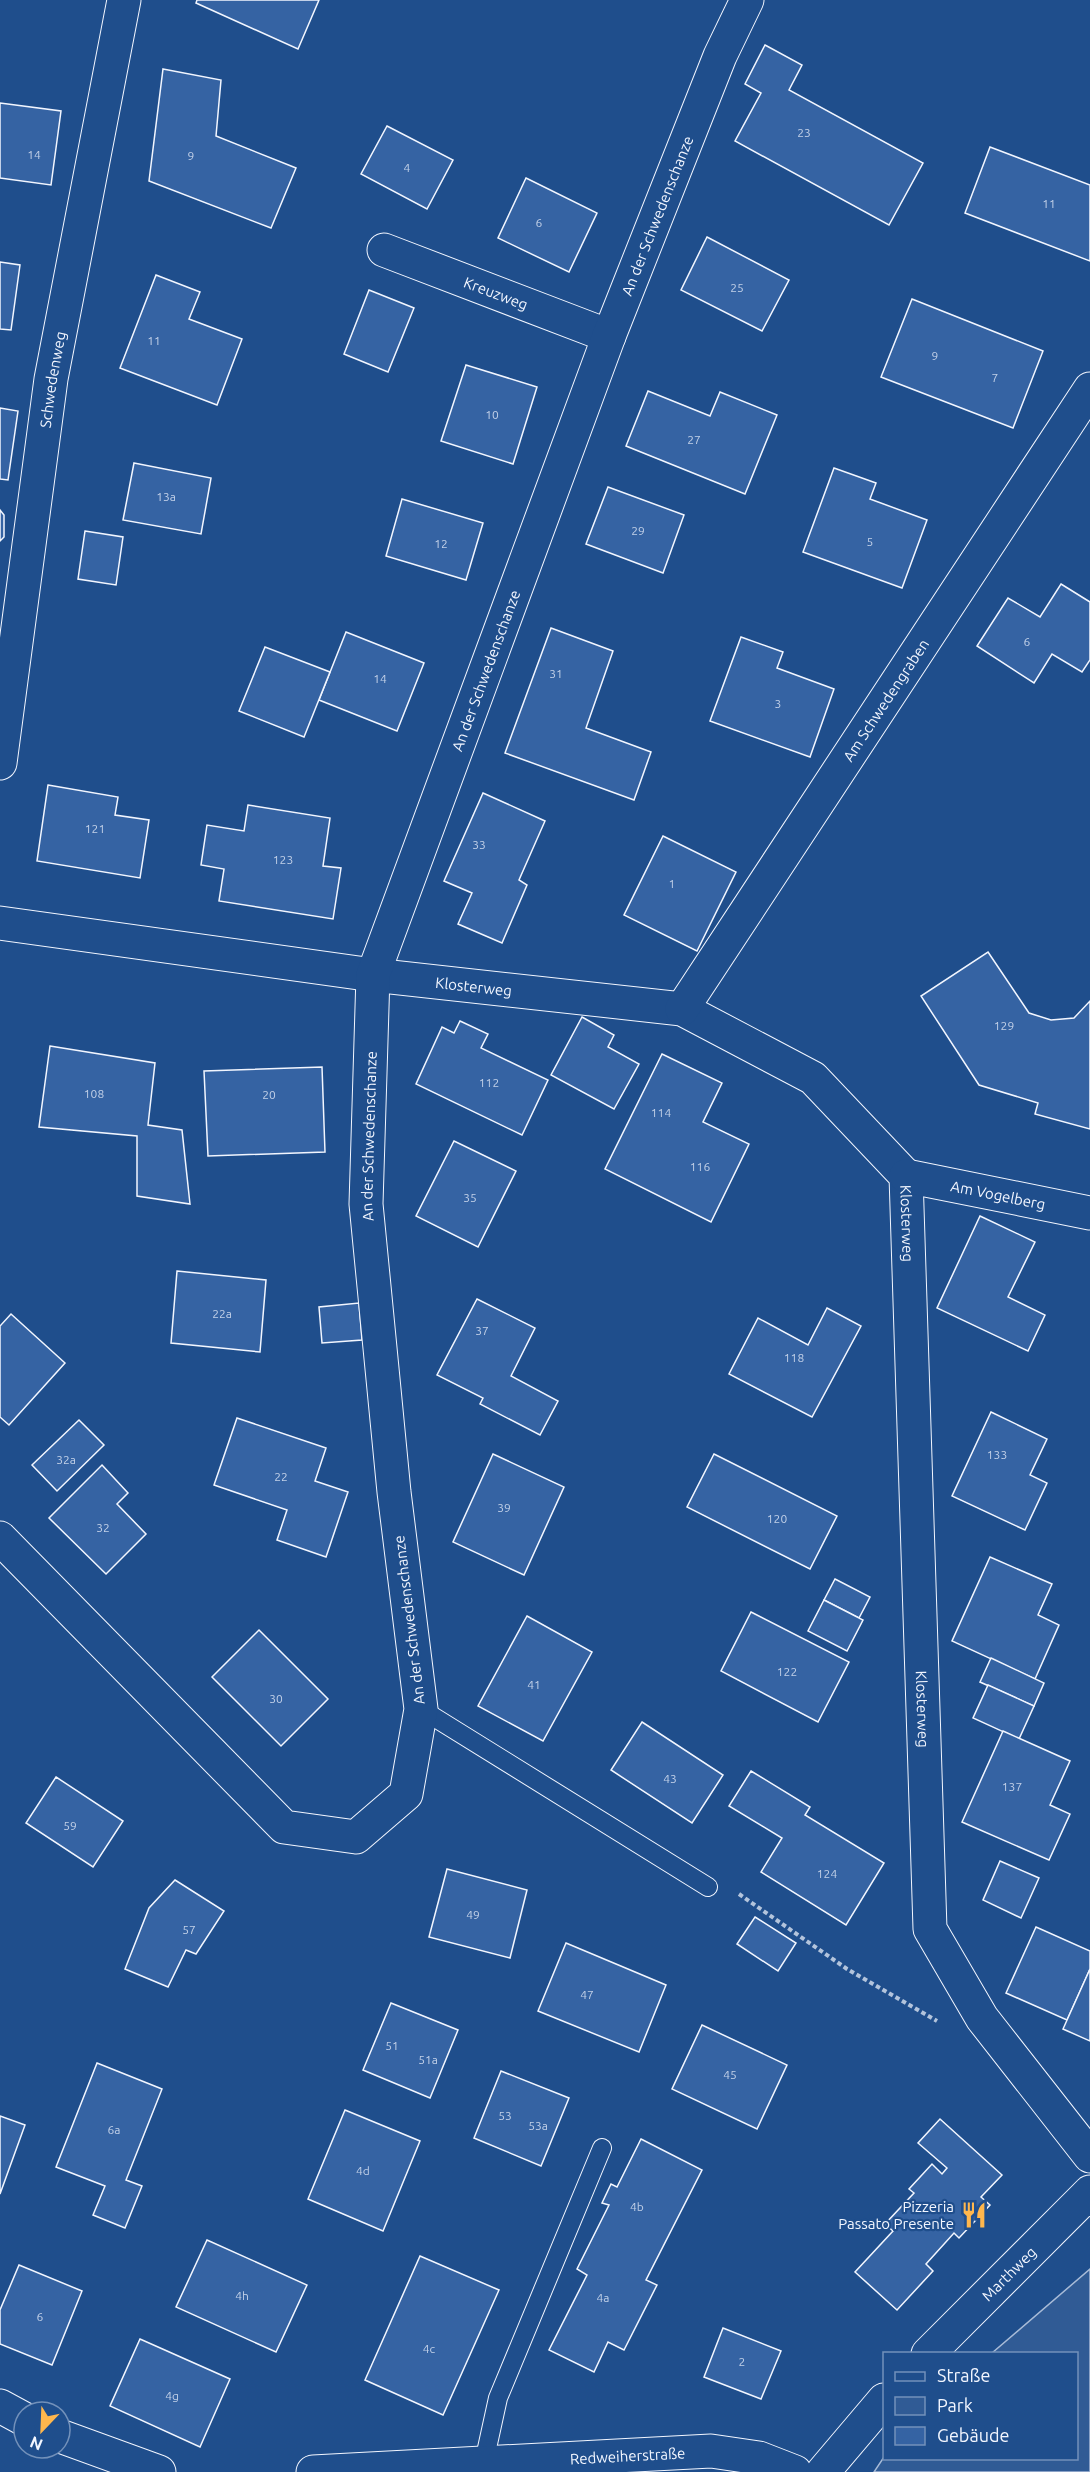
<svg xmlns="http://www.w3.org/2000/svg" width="1090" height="2472" viewBox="0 0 1090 2472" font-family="Ubuntu,sans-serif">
<rect width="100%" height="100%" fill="#1f4e8c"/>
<polygon fill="#305b95" stroke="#a8bbd7" stroke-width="1.5" points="1090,2269 1090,2472 874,2472 884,2457 1076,2458 1076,2354 992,2353"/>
<g fill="#3563a3" stroke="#f2f6ff" stroke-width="1.5">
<polygon points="197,0 319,0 298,49 196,3"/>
<polygon points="765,45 802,65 789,90 923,163 889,225 735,141 761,93 745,84"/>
<polygon points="163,69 221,80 216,136 296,168 271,228 149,181"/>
<polygon points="0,103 61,111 51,185 0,178"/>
<polygon points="387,126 453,160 427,209 361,174"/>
<polygon points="990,147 1090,185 1090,261 965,213"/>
<polygon points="526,178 597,213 569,272 498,238"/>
<polygon points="707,237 789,280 762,331 681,290"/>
<polygon points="0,262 20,265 11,330 0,329"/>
<polygon points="156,275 200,292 189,319 242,339 217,405 120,368"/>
<polygon points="369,290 414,308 388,372 344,354"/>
<polygon points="912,299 1043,351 1013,428 881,377"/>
<polygon points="466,365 537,387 513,464 441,441"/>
<polygon points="648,391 710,416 720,392 777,415 745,494 626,446"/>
<polygon points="0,408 18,411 8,480 0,479"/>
<polygon points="134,463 211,478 201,534 123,520"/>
<polygon points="834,468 876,483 870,499 927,520 902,588 803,552"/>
<polygon points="608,487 684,515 663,573 586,544"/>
<polygon points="402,499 483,523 466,580 386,556"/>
<polygon points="0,510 4,515 4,537 0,541"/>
<polygon points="85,531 123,537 116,585 78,579"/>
<polygon points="1061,584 1090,602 1090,660 1082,672 1052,654 1034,683 977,646 1008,598 1040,617"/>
<polygon points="551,628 613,651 586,728 651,752 634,800 505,753"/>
<polygon points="346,632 424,663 397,731 319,700"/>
<polygon points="741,637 783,652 777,668 834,689 810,757 710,721"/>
<polygon points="265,647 330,672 304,737 239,711"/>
<polygon points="48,785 118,797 115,815 149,820 140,878 37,861"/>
<polygon points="483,793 545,821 519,880 527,885 502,943 458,924 472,893 444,881"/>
<polygon points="248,805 330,818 323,866 341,868 333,919 219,901 224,869 201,865 207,825 244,831"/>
<polygon points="663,836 736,872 697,951 624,915"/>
<polygon points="988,952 1029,1013 1051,1020 1074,1018 1090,1001 1090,1129 1035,1114 1038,1103 979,1085 921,996"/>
<polygon points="582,1017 614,1035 608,1047 639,1064 614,1109 551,1075"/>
<polygon points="460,1021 488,1034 481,1048 548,1080 522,1135 416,1084 442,1027 454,1033"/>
<polygon points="50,1046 155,1063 148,1125 182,1130 190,1204 137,1196 137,1136 39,1127"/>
<polygon points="662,1054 722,1083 703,1122 749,1144 711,1222 605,1169"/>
<polygon points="322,1067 325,1152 208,1156 204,1071"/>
<polygon points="454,1141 516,1171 478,1247 416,1216"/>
<polygon points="980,1216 1035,1242 1008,1297 1045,1315 1028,1351 937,1308"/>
<polygon points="177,1271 266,1280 260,1352 171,1343"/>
<polygon points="477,1299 535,1328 511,1376 558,1401 540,1435 480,1404 483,1398 437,1375"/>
<polygon points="359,1303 362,1340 322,1343 319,1307"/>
<polygon points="827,1308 861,1326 812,1417 729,1374 758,1318 808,1345"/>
<polygon points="11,1314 65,1363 9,1425 0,1417 0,1326"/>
<polygon points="991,1412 1047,1439 1030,1475 1047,1483 1025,1530 952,1496"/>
<polygon points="237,1418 326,1448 315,1481 348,1492 326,1557 277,1540 287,1510 214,1485"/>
<polygon points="79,1420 104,1445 57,1491 32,1465"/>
<polygon points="493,1454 564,1487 524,1575 453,1542"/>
<polygon points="714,1454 837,1516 810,1569 687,1507"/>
<polygon points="102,1465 128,1493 117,1504 146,1534 106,1574 49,1518"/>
<polygon points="990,1557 1052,1584 1038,1615 1059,1625 1035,1679 952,1641"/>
<polygon points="835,1579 870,1597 859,1618 824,1600"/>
<polygon points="824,1600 863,1620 847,1651 808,1631"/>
<polygon points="751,1612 849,1662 818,1722 721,1671"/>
<polygon points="527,1616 592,1652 543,1741 478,1706"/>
<polygon points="259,1630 328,1699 281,1746 212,1677"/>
<polygon points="991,1658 1044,1683 1034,1706 980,1682"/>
<polygon points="988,1685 1034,1706 1019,1739 973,1718"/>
<polygon points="642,1722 723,1775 692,1823 611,1770"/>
<polygon points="1003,1731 1070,1761 1050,1805 1070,1814 1049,1860 962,1822"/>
<polygon points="751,1771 810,1807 805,1815 884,1863 846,1925 761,1872 782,1838 729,1806"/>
<polygon points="56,1777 123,1821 93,1867 26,1823"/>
<polygon points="1000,1861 1039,1878 1021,1918 983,1900"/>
<polygon points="447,1869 527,1890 510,1958 429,1937"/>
<polygon points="175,1880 224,1911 196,1954 186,1950 168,1987 125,1969 149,1908"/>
<polygon points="755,1917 796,1943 778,1971 737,1944"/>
<polygon points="1036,1927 1090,1951 1090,1969 1067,2020 1006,1993"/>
<polygon points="566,1943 666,1985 639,2052 538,2011"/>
<polygon points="1090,1969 1090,2041 1063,2029"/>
<polygon points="391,2003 458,2030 430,2098 363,2070"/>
<polygon points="702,2025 787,2065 757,2129 672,2089"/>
<polygon points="97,2063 162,2089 126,2180 142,2186 125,2228 93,2215 105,2186 56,2167"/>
<polygon points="501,2071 569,2098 541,2166 474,2138"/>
<polygon points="345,2110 420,2141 383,2231 308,2199"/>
<polygon points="0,2116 25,2125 0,2194"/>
<polygon points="940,2119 1002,2175 981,2197 990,2205 959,2238 954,2233 926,2264 933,2271 897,2310 855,2272 893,2231 885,2224 914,2193 909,2189 932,2164 942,2174 947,2168 918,2143"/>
<polygon points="641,2139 702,2170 646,2280 657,2285 624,2350 608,2342 594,2372 549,2350 587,2275 577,2269 609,2205 602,2203 611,2184 617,2187"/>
<polygon points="207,2240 307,2285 276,2352 176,2307"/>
<polygon points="420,2256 499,2290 443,2415 365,2380"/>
<polygon points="19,2265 82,2291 52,2365 0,2344 0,2310"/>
<polygon points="723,2328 781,2351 761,2399 704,2377"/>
<polygon points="140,2339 230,2379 200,2447 110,2406"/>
</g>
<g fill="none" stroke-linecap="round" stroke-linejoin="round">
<g stroke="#f2f6ff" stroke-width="20">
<g id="service">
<polyline points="421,1709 708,1887"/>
<polyline points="484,2462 498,2398 602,2148"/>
</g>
</g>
<g stroke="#f2f6ff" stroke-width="35">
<g id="minor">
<path id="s1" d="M384,250L609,336"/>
<path id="s2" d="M0,763L51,379L124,0"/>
<path id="s3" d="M0,923L373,975L682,1009L813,1078L906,1176L930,1929L982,2018L1090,2156"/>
<path id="s4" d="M682,1009L1090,389"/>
<path id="s5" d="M906,1176L1090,1213"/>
<path id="s6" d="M0,1538L284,1827L356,1837L406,1794L421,1709L394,1492L366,1204L373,975L609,336L720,56L747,0"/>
<polyline points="0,2406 24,2419"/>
<polyline points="60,2436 159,2472"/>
<path id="s7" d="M313,2472L711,2451L759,2458L795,2472"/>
</g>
</g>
<g stroke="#f2f6ff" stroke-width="35">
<g id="secondary">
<path id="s8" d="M928,2354L1090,2192"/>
<polyline points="823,2472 884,2400"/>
</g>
</g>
<polyline stroke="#b3c4dc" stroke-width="4" stroke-dasharray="4.5 3" stroke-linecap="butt" points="739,1894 847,1969 937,2021"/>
<use href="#service" stroke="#1f4e8c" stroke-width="18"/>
<use href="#minor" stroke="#1f4e8c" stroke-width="33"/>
<use href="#secondary" stroke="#1f4e8c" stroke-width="33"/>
</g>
<defs>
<g id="restaurant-bare" transform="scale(2.07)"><path d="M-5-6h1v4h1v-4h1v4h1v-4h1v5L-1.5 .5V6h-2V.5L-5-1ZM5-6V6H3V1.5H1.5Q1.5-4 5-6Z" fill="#ffb74d" stroke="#1f4e8c" stroke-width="2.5" paint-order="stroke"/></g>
</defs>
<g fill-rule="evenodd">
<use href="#restaurant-bare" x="974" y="2215"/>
</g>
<g text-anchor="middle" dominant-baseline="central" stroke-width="4.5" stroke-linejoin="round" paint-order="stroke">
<g font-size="12" fill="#c3d1e8">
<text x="804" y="132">23</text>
<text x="34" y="154">14</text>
<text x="191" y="155">9</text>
<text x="407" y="167">4</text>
<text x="1049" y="203">11</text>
<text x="539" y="222">6</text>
<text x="737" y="287">25</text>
<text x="154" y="340">11</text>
<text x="935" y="355">9</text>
<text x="995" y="377">7</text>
<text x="492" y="414">10</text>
<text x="694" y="439">27</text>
<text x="166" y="496">13a</text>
<text x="638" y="530">29</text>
<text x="870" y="541">5</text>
<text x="441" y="543">12</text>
<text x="1027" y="641">6</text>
<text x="556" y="673">31</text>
<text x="380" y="678">14</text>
<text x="778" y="703">3</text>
<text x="95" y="828">121</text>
<text x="479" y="844">33</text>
<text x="283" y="859">123</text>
<text x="672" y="883">1</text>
<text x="1004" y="1025">129</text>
<text x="489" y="1082">112</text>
<text x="94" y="1093">108</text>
<text x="269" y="1094">20</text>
<text x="661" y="1112">114</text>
<text x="700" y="1166">116</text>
<text x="470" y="1197">35</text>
<text x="222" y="1313">22a</text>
<text x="482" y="1330">37</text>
<text x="794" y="1357">118</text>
<text x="997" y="1454">133</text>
<text x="66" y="1459">32a</text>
<text x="281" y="1476">22</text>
<text x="504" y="1507">39</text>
<text x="777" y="1518">120</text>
<text x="103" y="1527">32</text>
<text x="787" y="1671">122</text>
<text x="534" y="1684">41</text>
<text x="276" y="1698">30</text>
<text x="670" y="1778">43</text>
<text x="1012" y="1786">137</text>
<text x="70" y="1825">59</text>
<text x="827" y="1873">124</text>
<text x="473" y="1914">49</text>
<text x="189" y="1929">57</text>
<text x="587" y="1994">47</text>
<text x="392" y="2045">51</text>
<text x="428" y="2059">51a</text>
<text x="730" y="2074">45</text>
<text x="505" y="2115">53</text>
<text x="538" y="2125">53a</text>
<text x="114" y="2129">6a</text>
<text x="363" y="2170">4d</text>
<text x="637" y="2206">4b</text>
<text x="242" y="2295">4h</text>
<text x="603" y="2297">4a</text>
<text x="40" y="2316">6</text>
<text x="429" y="2348">4c</text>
<text x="742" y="2361">2</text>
<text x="172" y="2395">4g</text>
</g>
<g font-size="15" fill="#f2f6ff" stroke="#1f4e8c">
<text stroke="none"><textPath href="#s6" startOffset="2178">An der Schwedenschanze</textPath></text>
<text stroke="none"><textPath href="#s1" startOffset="120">Kreuzweg</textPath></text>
<text stroke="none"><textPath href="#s2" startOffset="387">Schwedenweg</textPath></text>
<text stroke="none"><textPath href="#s6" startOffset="1692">An der Schwedenschanze</textPath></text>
<text stroke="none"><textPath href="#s4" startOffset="370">Am Schwedengraben</textPath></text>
<text stroke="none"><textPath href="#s3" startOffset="478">Klosterweg</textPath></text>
<text stroke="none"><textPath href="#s6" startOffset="1206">An der Schwedenschanze</textPath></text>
<text stroke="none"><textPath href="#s5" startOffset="94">Am Vogelberg</textPath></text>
<text stroke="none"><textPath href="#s3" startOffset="1018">Klosterweg</textPath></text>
<text transform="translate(409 1620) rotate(-97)">An der Schwedenschanze</text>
<text stroke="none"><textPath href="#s3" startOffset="1504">Klosterweg</textPath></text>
<text stroke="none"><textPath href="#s8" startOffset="114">Marthweg</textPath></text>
<text stroke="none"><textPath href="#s7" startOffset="315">Redweiherstraße</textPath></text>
</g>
<g font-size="15" fill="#f2f6ff" stroke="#1f4e8c" text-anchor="end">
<text x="954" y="2206">Pizzeria<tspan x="954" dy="17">Passato Presente</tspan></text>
</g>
</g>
<rect x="883" y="2352" width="195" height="108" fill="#1f4e8c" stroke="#7391ba" stroke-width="1.5"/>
<rect x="895" y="2372" width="30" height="9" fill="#1f4e8c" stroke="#7391ba" stroke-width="1.5"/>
<text x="937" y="2382" font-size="18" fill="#f2f6ff">Straße</text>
<rect x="895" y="2397" width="30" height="18" fill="#305b95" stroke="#7391ba" stroke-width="1.5"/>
<text x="937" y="2412" font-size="18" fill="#f2f6ff">Park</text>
<rect x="895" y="2427" width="30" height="18" fill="#3563a3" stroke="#7391ba" stroke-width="1.5"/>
<text x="937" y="2442" font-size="18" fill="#f2f6ff">Gebäude</text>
<g transform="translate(42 2430) rotate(203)"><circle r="28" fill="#1f4e8c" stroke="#7391ba" stroke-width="1.5"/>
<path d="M0-4.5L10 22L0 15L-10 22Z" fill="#ffb74d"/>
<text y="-9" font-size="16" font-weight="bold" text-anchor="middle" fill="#f2f6ff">N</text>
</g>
</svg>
